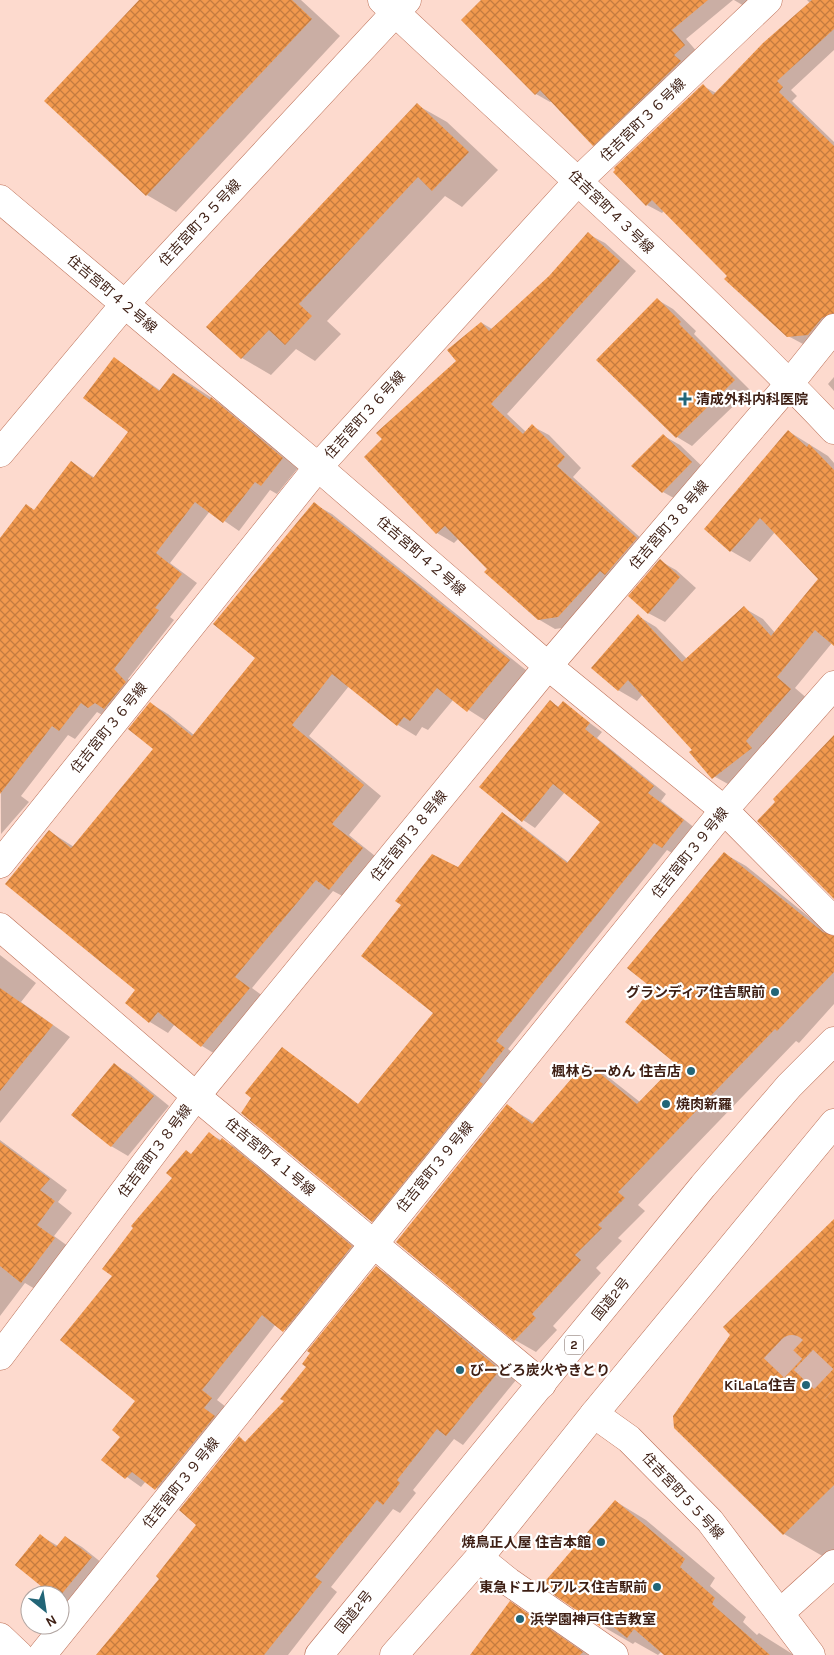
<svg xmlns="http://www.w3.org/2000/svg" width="834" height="1655" viewBox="0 0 834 1655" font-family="Karla,'Noto Sans JP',sans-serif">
<defs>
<pattern id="building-cross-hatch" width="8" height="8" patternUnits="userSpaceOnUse" patternTransform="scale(1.25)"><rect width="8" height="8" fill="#f1994e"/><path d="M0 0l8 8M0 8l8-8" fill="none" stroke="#c47c40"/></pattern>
</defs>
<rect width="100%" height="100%" fill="#fddace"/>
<g fill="#0003">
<polygon points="140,0 301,0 340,36 176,212 147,195 46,101"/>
<polygon points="483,0 733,0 686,39 699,54 608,153 593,145 552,101 550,102 536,94"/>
<polygon points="734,0 751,0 744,6"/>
<polygon points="807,0 834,0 834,50 791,90 797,96 792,101 834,142 834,317 818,343 803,344 788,336 665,210 662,213 647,205 703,86 716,93 810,3"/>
<polygon points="417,105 447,122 498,170 462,207 445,196 327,321 341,334 315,361 296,349 271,375 242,358 208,327"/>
<polygon points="588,234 605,243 636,271 507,414 526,432 532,426 549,435 581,468 573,477 653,549 575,626 555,629 538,619 458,539 454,543 437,533 365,457 458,361 482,323 492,329 549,277"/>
<polygon points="658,300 673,309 696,331 694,334 750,390 692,446 677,437"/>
<polygon points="115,359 161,391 174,374 189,383 227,408 298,468 277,494 270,490 239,531 210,511 170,563 197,583 170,617 174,620 128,679 140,692 104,716 97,712 75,739 68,735 21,796 29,802 1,834 0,538 35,511 72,463 95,478 130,432"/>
<polygon points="834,377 834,391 828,384"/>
<polygon points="788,431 828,456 834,463 834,644 832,643 795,688 809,700 738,784 728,784 708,773 696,752 643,694 637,701 618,690 638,616 656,627 687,659 744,608 763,619 775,633 820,579 775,532 750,562 731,551 706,529"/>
<polygon points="664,436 680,445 708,472 679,501 663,492"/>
<polygon points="314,504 332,514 527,671 486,721 453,700 428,730 422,727 416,736 398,725 349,686 309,736 381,796 349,835 380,860 348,899 333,891 252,988 267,999 220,1057 202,1046 175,1024 168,1033 150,1022 126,1003 137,990 49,831 74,847 154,749 150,703 168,714 194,735 256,658"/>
<polygon points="660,561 676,570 696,588 665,622 648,613"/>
<polygon points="550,702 559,707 563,703 602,732 597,738 666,794 661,801 696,829 675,855 667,850 508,1049 517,1056 385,1228 372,1221 283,1048 359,1105 435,1013 458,868 502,813 515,821 569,863 601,822 565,792 535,828 523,820"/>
<polygon points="725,854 746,866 834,937 834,1004 799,1043 796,1041 638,1205 645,1211 618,1238 622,1241 596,1268 601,1273 553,1326 557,1330 536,1352 515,1340 507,1106 535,1123 586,1063 607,1076 640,1102 678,1064 653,988"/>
<polygon points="0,955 36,983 21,1002 70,1037 0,1123"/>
<polygon points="114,1065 130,1074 169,1106 128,1156 111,1146"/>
<polygon points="209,1134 237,1148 366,1256 299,1339 276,1324 217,1400 226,1407 171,1498 146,1481 141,1487 103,1460 122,1437 136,1401 114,1276 192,1155"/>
<polygon points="0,1140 67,1190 58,1202 72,1213 54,1236 72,1249 40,1292 25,1283 0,1316"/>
<polygon points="834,1221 834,1550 826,1558 784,1534"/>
<polygon points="376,1268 393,1277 516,1380 463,1445 454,1439 413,1490 416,1493 400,1513 393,1509 331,1587 337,1592 288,1655 100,1655 161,1579 198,1525 239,1438 247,1443 285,1401"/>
<polygon points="615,1501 646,1520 715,1578 710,1586 746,1617 743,1622 757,1635 759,1633 794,1655 666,1655 662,1651 658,1655 635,1642 633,1644 602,1626 543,1585"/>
<polygon points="41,1536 58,1546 65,1537 82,1547 107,1567 74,1608 60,1600"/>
<polygon points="510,1603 541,1621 590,1655 473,1655"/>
</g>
<g fill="url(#building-cross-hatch)">
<polygon points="139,0 292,0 312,19 146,196 44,101"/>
<polygon points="481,0 708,0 672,30 685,45 674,55 681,61 593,146 540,90 535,95 461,20"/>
<polygon points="812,0 834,0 834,29 777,81 783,87 779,92 834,146 834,313 822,318 808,335 787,337 724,279 727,276 652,200 646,206 613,172 615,170 614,168 703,84 713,95 763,43"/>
<polygon points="417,103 469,152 432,191 418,177 299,304 312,316 285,345 269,330 241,359 206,327"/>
<polygon points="588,232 620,261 491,404 523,434 532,424 565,457 557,466 637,538 605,575 600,571 558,617 538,620 484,572 487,569 445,526 436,534 364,457 382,439 376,433 456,361 447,350 481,322 489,331 549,276"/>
<polygon points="657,298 681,322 679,324 735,380 676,438 596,360"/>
<polygon points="114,357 159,391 173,373 210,400 211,397 283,458 261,486 255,482 223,523 195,502 156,553 182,574 155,608 159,610 114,669 126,682 104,709 95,703 88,708 81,703 59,731 52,726 0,794 0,538 26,504 34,510 71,461 93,478 128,432 83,398"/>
<polygon points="788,430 807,447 809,444 834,470 834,646 815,630 777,677 791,689 746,741 752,748 712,779 689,752 692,750 628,680 618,691 591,668 638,614 682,662 744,606 771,636 818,579 760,518 730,552 704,529"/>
<polygon points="663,434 692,462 662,493 631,466"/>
<polygon points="314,502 510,660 467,712 437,688 410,721 404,717 397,726 332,674 292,725 364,785 332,824 363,848 329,890 316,880 235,977 250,988 201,1047 158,1012 149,1023 125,1003 135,990 5,884 49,830 71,848 73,846 153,749 128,729 150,702 192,736 255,658 213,624"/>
<polygon points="660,559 680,577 648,614 628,596"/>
<polygon points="550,700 558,707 563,701 590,723 585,729 654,786 648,793 684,820 662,848 654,843 496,1041 505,1048 479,1081 483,1084 372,1222 241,1113 251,1098 245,1093 282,1047 358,1104 433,1013 361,956 401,905 395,901 432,854 458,867 502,812 567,863 600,822 553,784 522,822 479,787"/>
<polygon points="834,735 834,899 757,821 775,802 773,799"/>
<polygon points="724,852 823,932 834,936 834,972 777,1031 775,1029 618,1192 625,1198 598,1225 602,1228 575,1255 581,1260 532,1314 536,1318 514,1341 396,1242 507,1104 532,1124 586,1062 637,1104 676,1064 625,1022 652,988 627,968"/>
<polygon points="0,988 53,1025 0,1091"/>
<polygon points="114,1063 154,1096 111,1147 71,1115"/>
<polygon points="209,1132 220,1141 222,1138 352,1246 283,1332 262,1315 202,1390 212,1398 204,1408 215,1416 155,1490 132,1472 125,1479 101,1460 120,1437 112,1430 135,1401 60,1340 112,1276 102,1269 133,1228 131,1226 172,1178 166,1173 186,1150 191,1154"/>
<polygon points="0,1142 50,1179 40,1190 55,1201 37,1225 55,1238 21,1283 0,1266"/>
<polygon points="834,1219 834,1485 783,1535 674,1428 673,1416 730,1335 723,1327"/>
<polygon points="376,1266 500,1370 446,1436 437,1429 397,1480 400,1483 383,1505 377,1500 315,1577 322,1582 264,1655 96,1655 159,1579 156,1576 196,1525 179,1510 239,1436 245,1442 284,1401 280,1399 306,1367 302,1364 310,1353 307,1351"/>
<polygon points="615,1500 685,1559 680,1567 715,1598 712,1604 770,1655 664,1655 634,1629 627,1638 606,1621 601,1627 541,1586"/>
<polygon points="40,1534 56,1547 65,1536 92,1557 60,1596 52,1595 15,1565"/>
<polygon points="510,1601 583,1652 580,1655 470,1655"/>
</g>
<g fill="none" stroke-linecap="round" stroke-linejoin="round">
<polyline stroke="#d7b4a9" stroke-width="28" stroke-dasharray="28 14" stroke-linecap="butt" points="774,1368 792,1349 834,1389"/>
<g stroke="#bb6e55" stroke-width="29">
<g id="minor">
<path d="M382,0C533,143 691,279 834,430"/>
<polyline points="0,199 318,467 548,666 724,810 834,921"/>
<polyline points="0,453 124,305 407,0"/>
<polyline points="0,864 318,467 579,180 768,0"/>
<polyline points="0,927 196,1096 542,1384"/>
<polyline points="0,1356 196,1096 548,666 790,383 834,328"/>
<polyline points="594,1414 629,1439 710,1521 811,1655"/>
<polyline points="479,1558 509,1582 614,1655"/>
<polyline points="780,1613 834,1564"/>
<polyline points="0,1637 19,1655"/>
<polyline points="42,1655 724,810 834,685"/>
</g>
</g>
<g stroke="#bb6e55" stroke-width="29">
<g id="highway">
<polyline points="319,1655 703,1186 789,1086 834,1041"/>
<polyline points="394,1655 479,1558 594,1414 834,1123"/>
</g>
</g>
<use href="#minor" stroke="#fff" stroke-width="28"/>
<use href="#highway" stroke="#fff" stroke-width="28"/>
</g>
<g fill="#226577" stroke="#fff" stroke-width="2">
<path d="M682.5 391.5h5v5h5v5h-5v5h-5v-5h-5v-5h5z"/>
<circle cx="775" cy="992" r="5"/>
<circle cx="691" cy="1071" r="5"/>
<circle cx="666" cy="1104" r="5"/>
<circle cx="460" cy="1370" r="5"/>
<circle cx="806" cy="1385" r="5"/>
<circle cx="601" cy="1542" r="5"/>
<circle cx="657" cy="1587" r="5"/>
<circle cx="520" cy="1619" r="5"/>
</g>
<g text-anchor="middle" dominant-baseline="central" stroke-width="4.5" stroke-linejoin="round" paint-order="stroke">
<rect fill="#fff" stroke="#77625a" stroke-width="1" x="565" y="1335.5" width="18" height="19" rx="4"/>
<g font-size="12" font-weight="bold" fill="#3d1e13">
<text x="574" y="1345">2</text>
</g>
<g font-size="14" fill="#3d1e13" stroke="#fff">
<text transform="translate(643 120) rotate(-44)">住吉宮町３６号線</text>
<text transform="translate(611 212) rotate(44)">住吉宮町４３号線</text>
<text transform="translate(200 223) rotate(-47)">住吉宮町３５号線</text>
<text transform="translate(112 294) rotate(40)">住吉宮町４２号線</text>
<text transform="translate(365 415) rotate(-48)">住吉宮町３６号線</text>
<text transform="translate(669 525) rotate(-49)">住吉宮町３８号線</text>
<text transform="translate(421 556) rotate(41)">住吉宮町４２号線</text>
<text transform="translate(109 728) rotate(-51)">住吉宮町３６号線</text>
<text transform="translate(409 836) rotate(-51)">住吉宮町３８号線</text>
<text transform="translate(690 853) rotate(-51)">住吉宮町３９号線</text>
<text transform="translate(155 1151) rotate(-53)">住吉宮町３８号線</text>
<text transform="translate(270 1157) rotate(40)">住吉宮町４１号線</text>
<text transform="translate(435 1167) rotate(-51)">住吉宮町３９号線</text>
<text transform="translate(611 1299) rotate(-51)">国道2号</text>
<text transform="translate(181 1483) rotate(-51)">住吉宮町３９号線</text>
<text transform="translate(683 1496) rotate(47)">住吉宮町５５号線</text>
<text transform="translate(354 1612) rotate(-51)">国道2号</text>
</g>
<g font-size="14" font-weight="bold" fill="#3d1e13" stroke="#fff" text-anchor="end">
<text x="696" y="399" text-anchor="start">清成外科内科医院</text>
<text x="765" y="992">グランディア住吉駅前</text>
<text x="681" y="1071">楓林らーめん 住吉店</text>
<text x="676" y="1104" text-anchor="start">焼肉新羅</text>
<text x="470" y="1370" text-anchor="start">びーどろ炭火やきとり</text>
<text x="796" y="1385">KiLaLa住吉</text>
<text x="591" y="1542">焼鳥正人屋 住吉本館</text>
<text x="647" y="1587">東急ドエルアルス住吉駅前</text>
<text x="530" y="1619" text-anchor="start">浜学園神戸住吉教室</text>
</g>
</g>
<g transform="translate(45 1610) rotate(150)"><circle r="24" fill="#ffffff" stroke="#b1a5a1"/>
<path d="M0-4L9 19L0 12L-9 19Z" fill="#226577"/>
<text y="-8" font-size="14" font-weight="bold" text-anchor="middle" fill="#3d1e13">N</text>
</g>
</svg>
